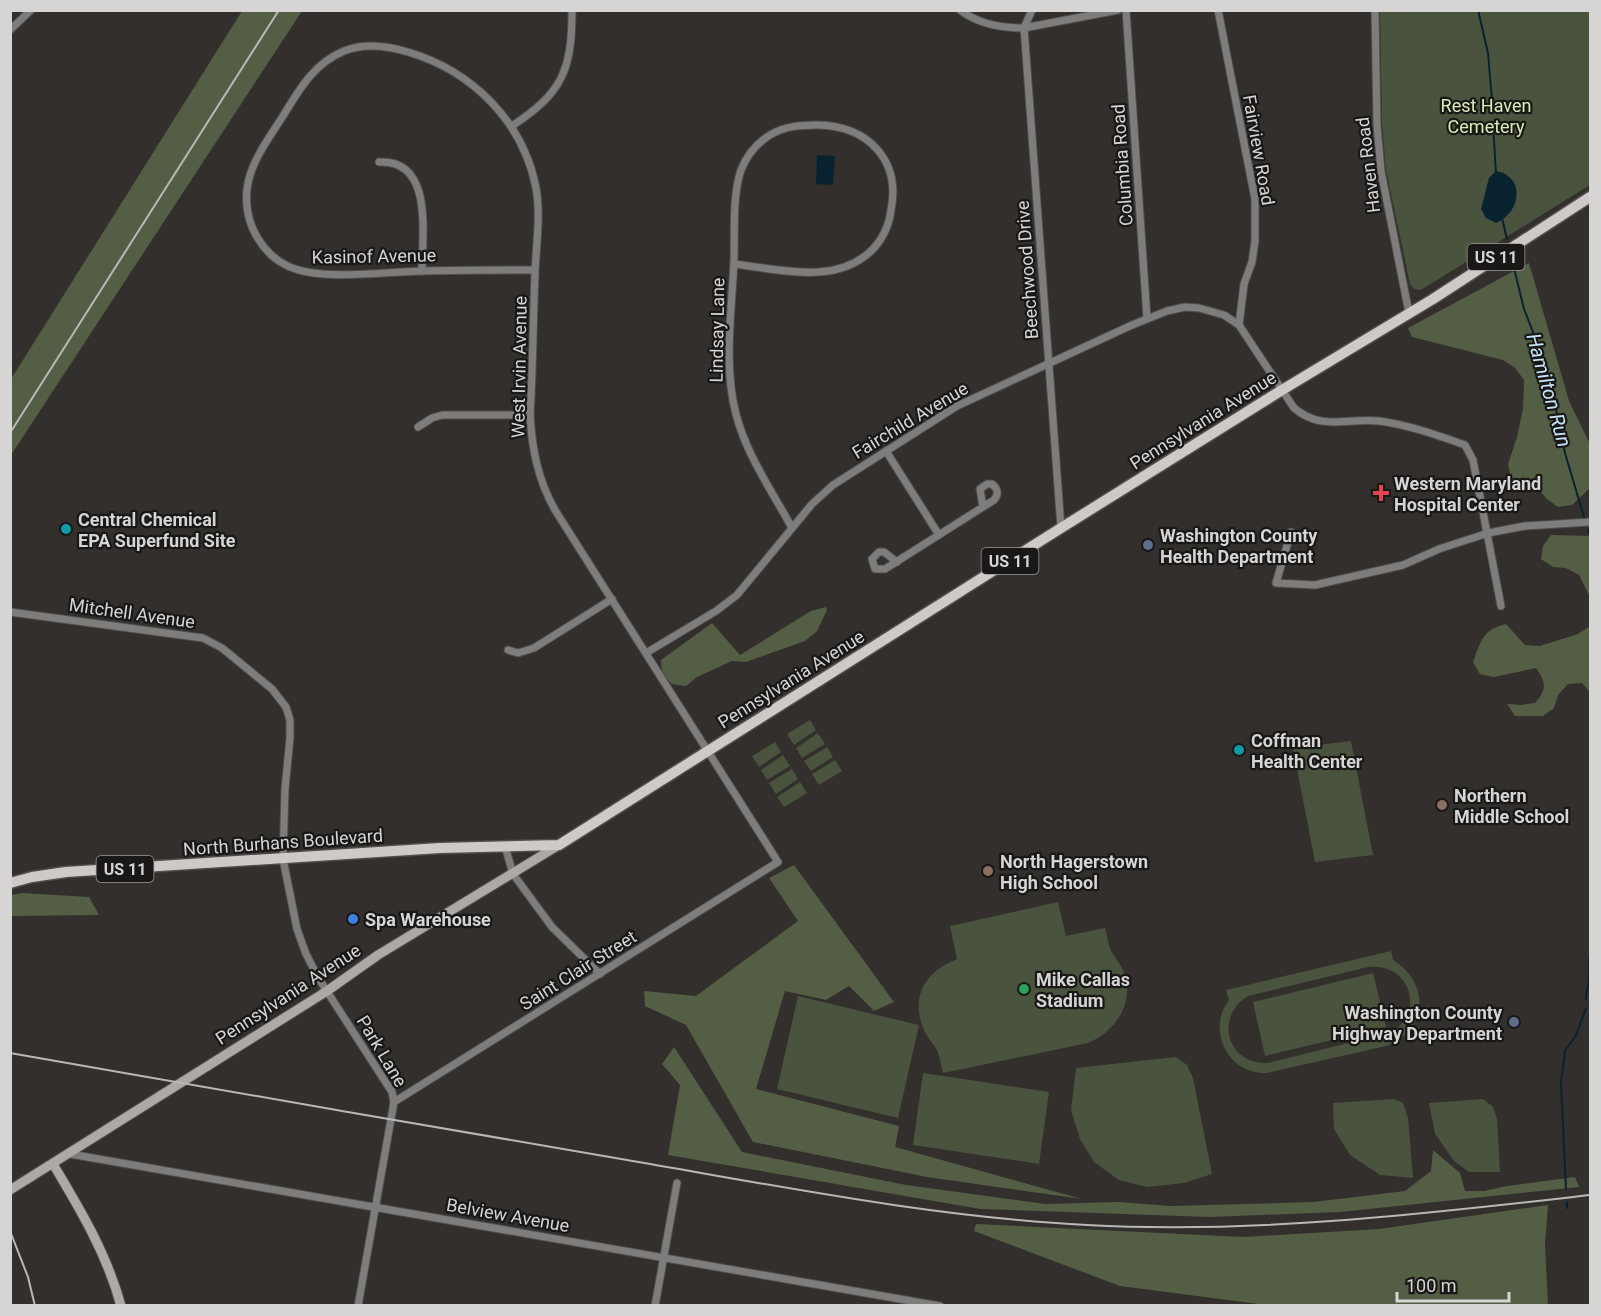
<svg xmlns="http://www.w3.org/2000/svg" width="1601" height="1316" viewBox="0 0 1601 1316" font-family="Roboto,sans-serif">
<rect width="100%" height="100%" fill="#322f2c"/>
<g fill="#4a533d" fill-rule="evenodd">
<polygon points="1380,11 1590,11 1590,185 1421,290 1414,289 1410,284 1386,170 1382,124"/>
<polygon points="810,720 816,730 794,745 787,734"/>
<polygon points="818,733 825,744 802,758 796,748"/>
<polygon points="1351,741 1373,855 1315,862 1293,748"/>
<polygon points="775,742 781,752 759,767 752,756"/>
<polygon points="827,747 833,757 811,771 804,761"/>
<polygon points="783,755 790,766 767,780 761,770"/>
<polygon points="835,760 842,771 819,785 812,774"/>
<polygon points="792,769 798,779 776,794 769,783"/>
<polygon points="800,782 807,793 784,807 777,797"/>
<path d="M1058,902L1066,936L1105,928C1107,935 1108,944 1111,951C1116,959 1122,966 1125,975C1134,1005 1114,1032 1088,1043L943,1073C941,1066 940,1057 937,1050C933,1043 927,1038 924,1030C910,996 925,972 957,959L950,926Z"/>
<path d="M1391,951L1393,960C1430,982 1429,1031 1386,1046L1267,1073C1228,1075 1206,1030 1229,1000L1226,990ZM1368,967C1409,962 1426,1010 1392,1032L1268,1063C1227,1065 1214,1017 1248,996Z"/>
<polygon points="1373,973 1386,1027 1265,1056 1253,1002"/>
<polygon points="798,996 919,1025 898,1118 777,1089"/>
<polygon points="1176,1057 1187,1065 1193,1078 1212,1174 1184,1183 1147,1187 1119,1180 1094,1162 1080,1139 1071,1110 1076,1068"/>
<polygon points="923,1073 1049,1092 1039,1164 913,1145"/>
<polygon points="1394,1099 1403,1103 1408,1118 1413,1178 1380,1175 1350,1155 1334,1129 1333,1103"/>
<polygon points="1483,1099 1493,1107 1497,1119 1500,1172 1469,1172 1454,1161 1435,1134 1429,1103"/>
</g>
<g fill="#545e45">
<polygon points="242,11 302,11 11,455 11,379"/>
<polygon points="1529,263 1569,401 1590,444 1590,488 1572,505 1558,507 1547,499 1537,488 1511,478 1508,464 1517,437 1523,409 1524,380 1515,368 1503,360 1412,337 1408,328"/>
<polygon points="1551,535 1590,536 1590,597 1579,575 1566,568 1553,567 1541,559 1543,546"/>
<polygon points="826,607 827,610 817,631 805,641 746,662 732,661 697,677 686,686 672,684 662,674 661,660 712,623 740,655 811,611"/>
<path d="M1506,624L1525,645L1540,646L1578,634L1590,626V692L1582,683L1568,684L1558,695L1554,708L1543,716H1515L1507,704L1521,705L1535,703C1547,690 1546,682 1536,668L1494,677L1480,674L1473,662C1481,641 1482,630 1506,624Z"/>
<polygon points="794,865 894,1002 874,1011 849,986 826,1000 785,991 756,1089 899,1126 895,1147 1082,1199 927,1177 753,1142 686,1025 645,1006 644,991 696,996 798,921 769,878"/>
<polygon points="22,893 89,897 99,915 11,916 11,895"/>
<polygon points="674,1047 742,1152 906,1185 1045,1204 1119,1202 1171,1206 1313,1202 1405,1191 1431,1171 1433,1150 1460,1173 1465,1191 1484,1191 1507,1186 1575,1177 1579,1187 1340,1212 1210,1217 980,1209 668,1155 680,1085 662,1064"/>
<polygon points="1548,1205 1545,1244 1548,1306 1274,1306 1120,1286 974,1231 976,1224 1244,1237 1379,1229"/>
</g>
<g fill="#092230">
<polygon points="817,155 835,156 833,185 816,184"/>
<path d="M1496,171C1525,176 1522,212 1496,223L1486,218L1481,209L1489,178Z"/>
</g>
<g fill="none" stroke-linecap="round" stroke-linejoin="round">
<g stroke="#092230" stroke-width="2">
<polyline points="1478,10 1488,53 1493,112"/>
<polyline points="1493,123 1496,174"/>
<polyline points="1502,218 1507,239"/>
<polyline points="1513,264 1524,309 1542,355 1553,394 1565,453 1584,517"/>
<polyline points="1588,530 1590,535"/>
<polyline points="1590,939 1590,951"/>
<path d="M1586,999C1586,992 1589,985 1589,978C1589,970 1588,964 1590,956"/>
<polyline points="1566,1189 1561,1083 1565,1051 1576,1035 1586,1008"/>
<polyline points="1567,1202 1567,1208"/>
</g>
<g stroke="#504d4a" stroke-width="9">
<g id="street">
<path d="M960,10C978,24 1002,28 1024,28L1118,10"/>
<polyline points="1032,10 1024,28 1025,41 1061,528"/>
<polyline points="1126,10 1147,318"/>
<path d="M1218,10L1255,199V241L1252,262L1244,284L1239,325L1294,408C1323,432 1347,417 1379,421C1409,425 1437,435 1465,445L1473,460L1501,606"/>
<polyline points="1375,10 1377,125 1381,171 1409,313"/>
<polyline points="10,30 31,10"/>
<path d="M512,126C562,93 572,71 572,10"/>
<path d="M379,162C434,159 422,235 422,271"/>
<path d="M734,264C779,269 836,286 872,250C883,239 889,225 891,210C901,159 867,126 818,125C800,125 785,126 770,135C757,143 747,155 741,170C732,197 735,231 734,260C732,310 723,365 736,414C746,454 772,491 792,528"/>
<polyline points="418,427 432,418 442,415 530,415"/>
<polyline points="886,451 939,535"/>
<polyline points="1291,532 1276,583 1315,585 1403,565 1439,549 1488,533 1525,526 1590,522"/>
<path d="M897,562L884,552H879L872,559L875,569H885L994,500C999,494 998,489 992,484H987L980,489L983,507"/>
<polyline points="10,612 203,638 222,648 272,689 286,707 290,720 290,738 285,789 283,859 297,929 306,954 319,979 392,1092 394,1102 358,1306"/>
<polyline points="508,650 518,653 534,648 612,599"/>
<polyline points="646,653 716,611 737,595 812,504 833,485 957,406 1132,325 1167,311 1185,307 1199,308 1224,315 1239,325"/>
<polyline points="505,846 513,874 552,927 600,974"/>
<path d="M394,1102L778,862L555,510C538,480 532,449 530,415C533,368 533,321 535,274C536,245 541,216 536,188C523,121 472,71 408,52C388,46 364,43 344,51C314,63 299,90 283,116C260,152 235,182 252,227C259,243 269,256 284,264C316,283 387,271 424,271C461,270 498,270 535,270"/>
<polyline points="70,1154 940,1306"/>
<polyline points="655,1306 677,1183"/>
</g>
</g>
<g stroke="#504d4a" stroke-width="11">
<g id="secondary">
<path d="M53,1164C80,1209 107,1254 121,1306"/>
<polyline points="10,1190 327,991 378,955 559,845"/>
</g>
</g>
<g stroke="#504d4a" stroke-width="13">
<polyline id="primary" points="10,883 32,877 66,872 440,848 559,845 1061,528 1282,390 1433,299 1590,197"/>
</g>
<use href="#street" stroke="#7f7d7c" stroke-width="7"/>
<use href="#secondary" stroke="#aca9a7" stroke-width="9"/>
<use href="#primary" stroke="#cfcac8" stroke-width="10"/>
<g stroke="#bab8b6" stroke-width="2">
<polyline points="10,433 279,10"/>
<path d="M10,1053C216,1089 421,1125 627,1160C779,1186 932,1217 1087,1225C1256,1234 1423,1214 1590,1195"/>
<polyline points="10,1231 28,1277 35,1306"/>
</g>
</g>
<path fill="#e0444e" stroke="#191816" stroke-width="2" d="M1378 484h6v6h6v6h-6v6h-6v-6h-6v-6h6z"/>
<g fill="#0f9aa8" stroke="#191816" stroke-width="2">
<circle cx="66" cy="529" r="6"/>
<circle cx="1239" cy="750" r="6"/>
</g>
<g fill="#5c6f8a" stroke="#191816" stroke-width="2">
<circle cx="1148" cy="545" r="6"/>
<circle cx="1514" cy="1022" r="6"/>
</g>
<g fill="#8d6e63" stroke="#191816" stroke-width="2">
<circle cx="1442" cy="805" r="6"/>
<circle cx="988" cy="871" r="6"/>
</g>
<circle fill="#3f7fe0" stroke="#191816" stroke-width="2" cx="353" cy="919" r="6"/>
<circle fill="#2e9e5b" stroke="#191816" stroke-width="2" cx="1024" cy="989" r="6"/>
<g text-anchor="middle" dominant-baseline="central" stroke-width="4.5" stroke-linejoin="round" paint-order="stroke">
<g fill="#191816" stroke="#9e9c9a" stroke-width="1.5">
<rect x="1467.5" y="244" width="57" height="26" rx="4.5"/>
<rect x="981.5" y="548" width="57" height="26" rx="4.5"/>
<rect x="96.5" y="856" width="57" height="26" rx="4.5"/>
</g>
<g font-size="16" font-weight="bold" fill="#d7d5d3">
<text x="1496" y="257">US 11</text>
<text x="1010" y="561">US 11</text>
<text x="125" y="869">US 11</text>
</g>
<g font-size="18" fill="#d7ecb9" stroke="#191816">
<text x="1486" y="105">Rest Haven<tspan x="1486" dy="21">Cemetery</tspan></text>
</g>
<g font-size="18" fill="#d7d5d3" stroke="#191816">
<text transform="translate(1259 150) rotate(80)">Fairview Road</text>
<text transform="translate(1122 165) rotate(-94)">Columbia Road</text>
<text transform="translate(1368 165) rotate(-97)">Haven Road</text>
<text transform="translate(374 256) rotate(-1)">Kasinof Avenue</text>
<text transform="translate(1027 270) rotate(-94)">Beechwood Drive</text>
<text transform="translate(717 330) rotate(-89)">Lindsay Lane</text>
<text transform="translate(519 367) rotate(-89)">West Irvin Avenue</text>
<text transform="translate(910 420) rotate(-31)">Fairchild Avenue</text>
<text transform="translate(1203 420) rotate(-32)">Pennsylvania Avenue</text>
<text transform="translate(132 613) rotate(8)">Mitchell Avenue</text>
<text transform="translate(791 679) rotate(-32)">Pennsylvania Avenue</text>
<text transform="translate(283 842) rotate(-4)">North Burhans Boulevard</text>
<text transform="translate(578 970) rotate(-32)">Saint Clair Street</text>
<text transform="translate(288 994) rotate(-33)">Pennsylvania Avenue</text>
<text transform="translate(382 1051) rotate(59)">Park Lane</text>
<text transform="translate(508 1215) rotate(10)">Belview Avenue</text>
</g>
<g font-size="18" font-weight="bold" fill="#d7d5d3" stroke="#191816" text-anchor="start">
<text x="1394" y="483">Western Maryland<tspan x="1394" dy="21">Hospital Center</tspan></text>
<text x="78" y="519">Central Chemical<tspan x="78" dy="21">EPA Superfund Site</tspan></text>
<text x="1160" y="535">Washington County<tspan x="1160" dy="21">Health Department</tspan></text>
<text x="1251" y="740">Coffman<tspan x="1251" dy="21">Health Center</tspan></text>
<text x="1454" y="795">Northern<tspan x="1454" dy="21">Middle School</tspan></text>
<text x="1000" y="861">North Hagerstown<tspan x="1000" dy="21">High School</tspan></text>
<text x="365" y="919">Spa Warehouse</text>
<text x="1036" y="979">Mike Callas<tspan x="1036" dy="21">Stadium</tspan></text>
<text x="1502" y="1012" text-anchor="end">Washington County<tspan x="1502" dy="21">Highway Department</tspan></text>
</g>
<g font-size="20" font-style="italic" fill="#c6e5f8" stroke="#191816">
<text transform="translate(1549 390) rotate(74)">Hamilton Run</text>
</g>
</g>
<rect width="1601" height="1316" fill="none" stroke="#d7d5d3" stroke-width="24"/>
<path d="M1397 1292v9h112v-9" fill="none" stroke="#d7d5d3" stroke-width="3"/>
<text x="1406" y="1292" font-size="18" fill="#d7d5d3" stroke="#191816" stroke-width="4.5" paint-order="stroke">100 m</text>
</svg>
